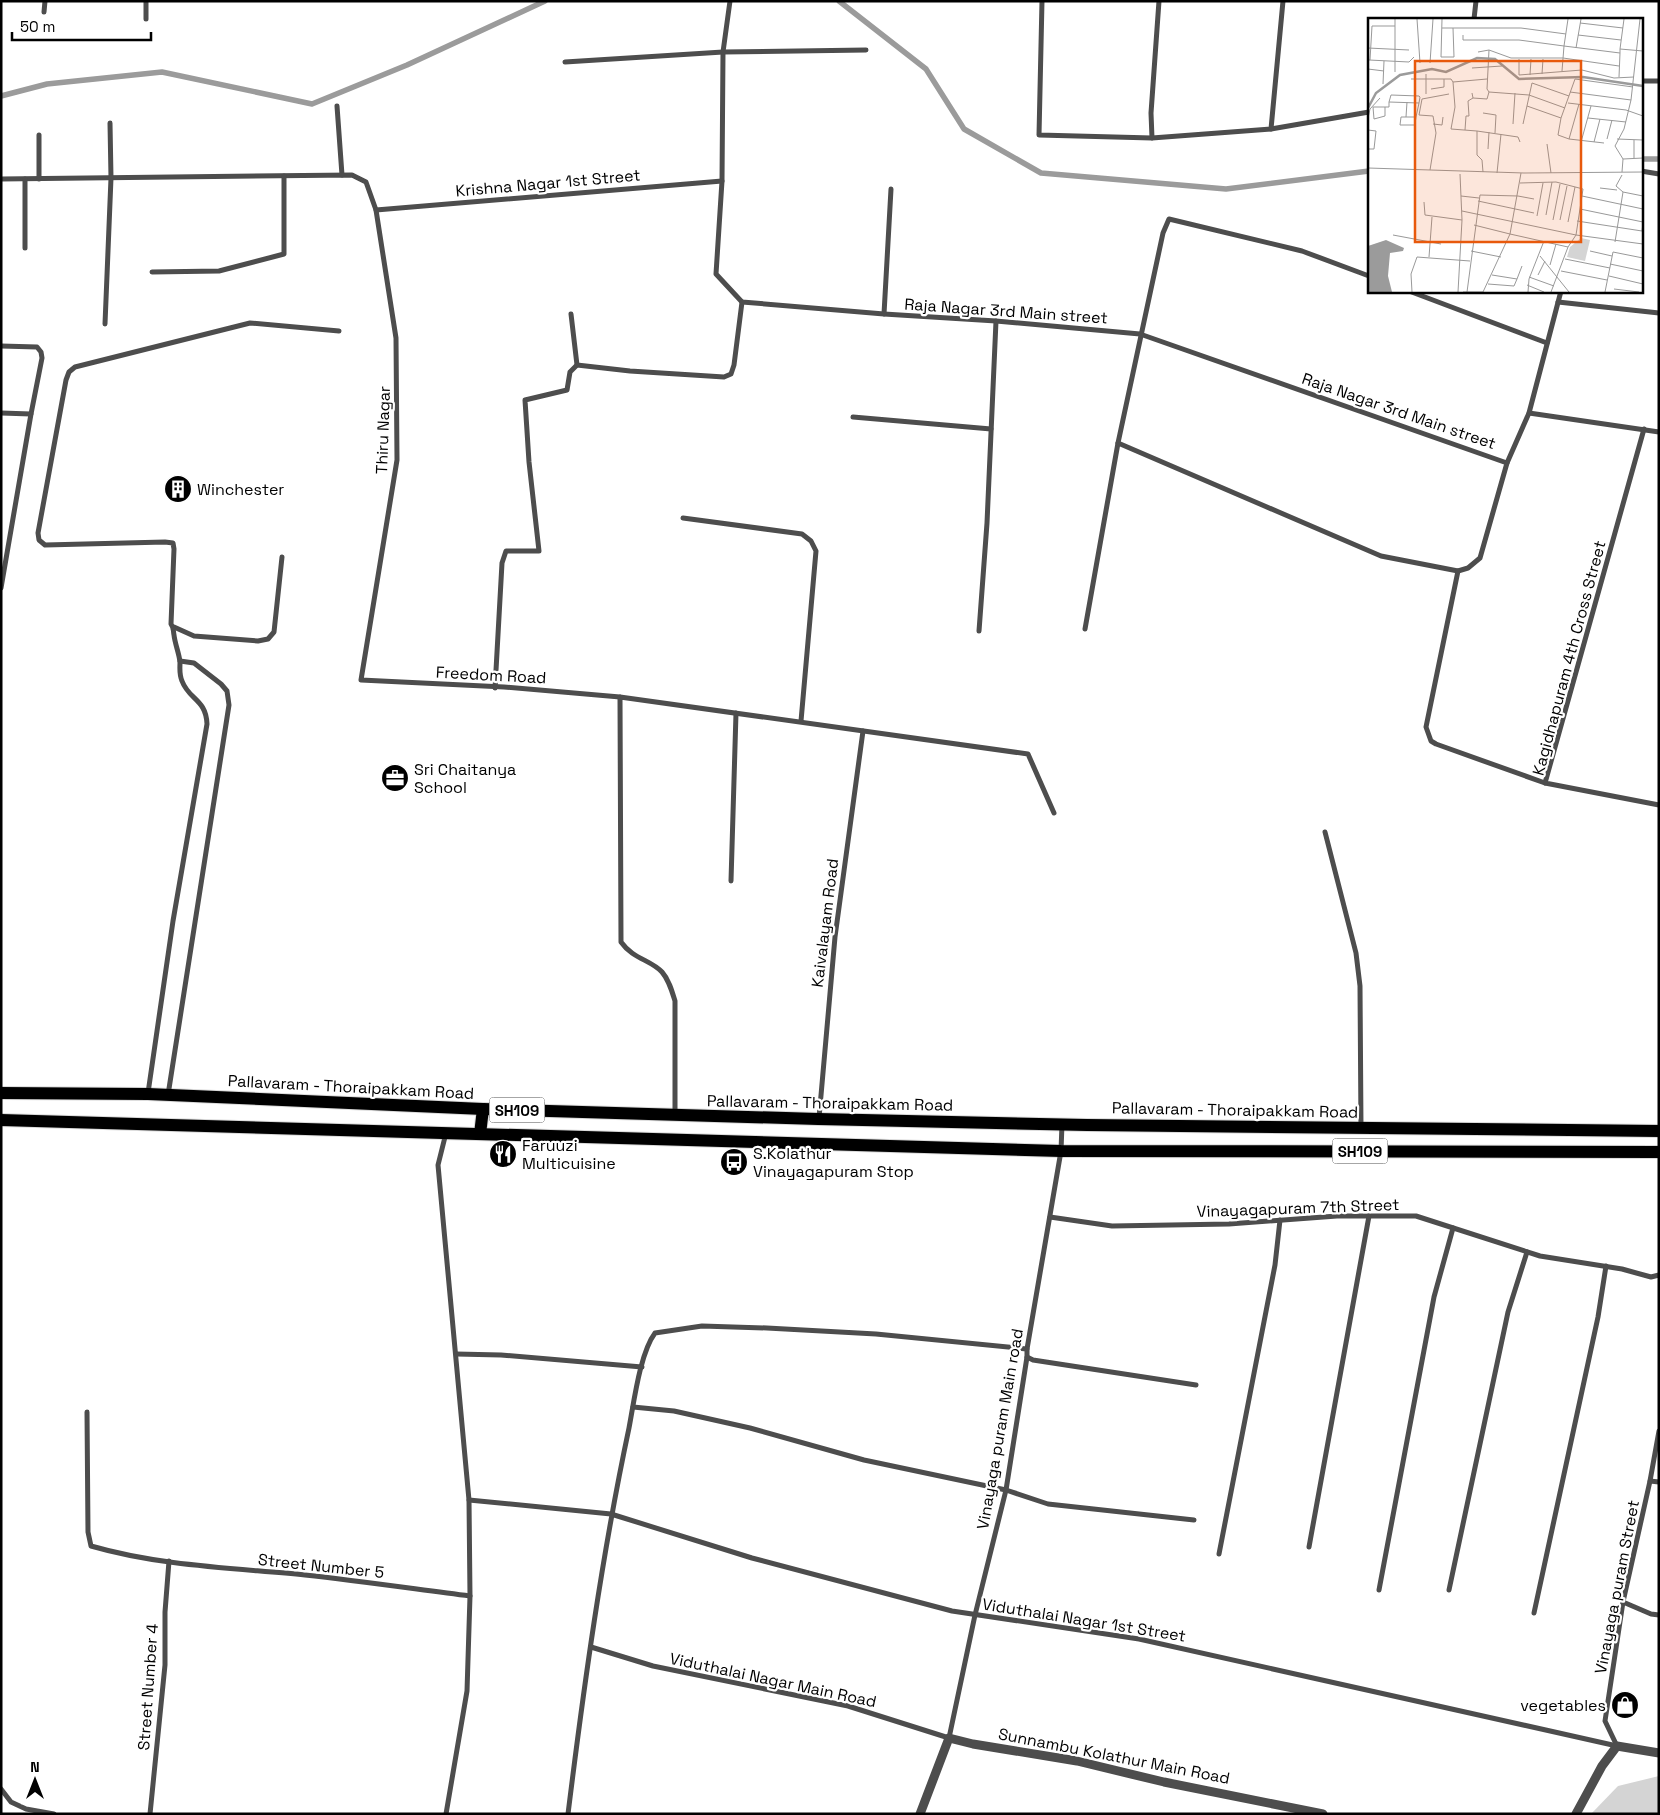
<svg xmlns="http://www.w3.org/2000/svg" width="1660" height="1815" viewBox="0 0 1660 1815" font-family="'Space Grotesk',sans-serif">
<rect width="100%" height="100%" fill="#fff"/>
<polygon fill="#d4d4d4" points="1659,1776 1659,1814 1591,1814 1618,1786"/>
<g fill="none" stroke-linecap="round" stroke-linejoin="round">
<g stroke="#9b9b9b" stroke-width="5.5">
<polyline points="839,1 926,69 964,129 1041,173 1226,189 1369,171"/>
<polyline points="1,96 47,84 162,72 312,104 407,65 545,1"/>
<polyline points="1641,159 1659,159"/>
</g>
<g stroke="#dbdbdb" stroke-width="14">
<g id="primary">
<polyline points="1,1093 148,1094 483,1109 818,1119 1087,1125 1659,1131"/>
<polyline points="1,1120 1061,1151 1659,1152"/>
<polyline points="480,1134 483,1109"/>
</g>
</g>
<g stroke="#4d4d4d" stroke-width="5">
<polyline points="730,1 723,52 722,181 716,274 742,302 884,314 996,321 1140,334 1507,463"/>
<polyline points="1042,1 1039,135 1152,138 1271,129 1369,112"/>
<polyline points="44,12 45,1"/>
<polyline points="146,19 146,1"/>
<polyline points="1474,19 1476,1"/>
<polyline points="565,62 723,52 866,50"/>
<polyline points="1641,81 1659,81"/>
<polyline points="337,106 342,175"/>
<polyline points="1271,129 1283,1"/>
<polyline points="1152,138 1151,113 1159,1"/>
<polyline points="1641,171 1659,174"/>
<polyline points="1,179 352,175 366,182 376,210 396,338 397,460 361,680 504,687 620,697"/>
<polyline points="39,179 39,135"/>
<polyline points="376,210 722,181"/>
<polyline points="25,248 25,179"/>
<polyline points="152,272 219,271 284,254 284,176"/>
<polyline points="1409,291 1547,343"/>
<polyline points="1558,302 1659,313"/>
<polyline points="571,314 577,365 630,371 724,377 731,374 734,365 742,302"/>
<polyline points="884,314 891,189"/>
<polyline points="105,324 111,178 110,123"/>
<polyline points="1,346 37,347 41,352 42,358 31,414 1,588"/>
<polyline points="1,413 31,414"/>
<polyline points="1529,413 1659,432"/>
<polyline points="853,417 991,429"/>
<polyline points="1644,429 1545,783 1659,805"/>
<polyline points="1118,443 1381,556 1458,571 1468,568 1480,558 1507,463 1529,413 1561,291"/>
<polyline points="683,518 802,534 811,541 816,551 801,721"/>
<polyline points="1458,571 1426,727 1431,741 1436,744 1545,783"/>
<polyline points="174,627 194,636 258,641 268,639 274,632 282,557"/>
<polyline points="1085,629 1118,443 1163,233 1169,219 1302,251 1369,276"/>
<polyline points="979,631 987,523 996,321"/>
<polyline points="495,688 502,563 506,551 539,551 529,462 525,400 567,390 570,372 577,365"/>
<polyline points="1325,832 1356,953 1360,986 1361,1128"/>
<polyline points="731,881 736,713"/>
<path d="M148,1093L173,921L207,724C206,699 189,700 182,681C179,674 180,669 180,662C179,653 175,644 174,635C173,630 174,628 171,624L174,549L173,543L165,542L45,545L39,540L38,533L66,380L69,372L75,367L250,323L339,331"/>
<polyline points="168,1095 229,705 227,691 221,684 194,663 180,661"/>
<path d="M675,1115V1001C672,991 669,980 662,972C651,960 633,959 621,942L620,697L1028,754L1054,813"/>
<polyline points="819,1118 835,937 863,731"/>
<polyline points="446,1133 438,1165 469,1500 470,1596 467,1691 446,1814"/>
<polyline points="1050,1217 1112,1226 1229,1224 1337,1216 1416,1216 1540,1256 1622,1269 1651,1277 1659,1275"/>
<polyline points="456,1354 501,1355 642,1367"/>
<polyline points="1027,1357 1033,1360 1196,1385"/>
<polyline points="633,1407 674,1411 750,1428 864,1460 1006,1490 1048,1504 1194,1520"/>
<path d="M87,1412L88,1532L91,1546C160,1566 234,1568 305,1575C360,1581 415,1589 470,1596"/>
<polyline points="1650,1481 1659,1482"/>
<polyline points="469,1500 611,1514 752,1558 952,1611 1139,1639 1617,1746"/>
<polyline points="1309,1547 1369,1216"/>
<polyline points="1219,1554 1275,1265 1280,1220"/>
<polyline points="1379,1590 1434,1297 1453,1228"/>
<polyline points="1449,1590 1508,1312 1527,1252"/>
<polyline points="1623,1602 1651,1614 1659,1615"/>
<polyline points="1534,1613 1598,1317 1606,1266"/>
<polyline points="591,1647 653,1666 848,1706 949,1738 975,1615 1006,1490 1027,1357 1027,1349 1061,1151 1062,1124"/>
<polyline points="1617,1746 1605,1721 1623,1602 1650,1481 1659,1431"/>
<polyline points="1,1789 11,1802 26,1809 54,1814"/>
<polyline points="150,1814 165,1665 165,1612 169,1561"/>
<path d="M568,1814C584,1685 602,1555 629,1428C634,1402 640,1353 655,1333L702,1326L767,1328L876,1334L1027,1349"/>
</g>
<g stroke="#4d4d4d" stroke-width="9">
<polyline points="920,1814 949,1738 973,1744 1077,1761 1164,1782 1323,1814"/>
<polyline points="1576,1814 1602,1766 1617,1746 1659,1753"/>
</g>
<use href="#primary" stroke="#000" stroke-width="12"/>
</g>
<defs>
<g id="building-disc" transform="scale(1.4375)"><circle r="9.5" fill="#000" stroke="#fff"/><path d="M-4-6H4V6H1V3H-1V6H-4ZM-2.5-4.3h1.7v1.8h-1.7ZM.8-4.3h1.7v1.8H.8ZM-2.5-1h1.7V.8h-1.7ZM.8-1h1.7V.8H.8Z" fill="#fff"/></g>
<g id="office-disc" transform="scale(1.4375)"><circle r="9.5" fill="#000" stroke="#fff"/><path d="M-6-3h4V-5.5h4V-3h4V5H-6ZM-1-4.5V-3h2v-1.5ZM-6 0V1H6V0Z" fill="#fff"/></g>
<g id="restaurant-disc" transform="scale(1.4375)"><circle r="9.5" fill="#000" stroke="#fff"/><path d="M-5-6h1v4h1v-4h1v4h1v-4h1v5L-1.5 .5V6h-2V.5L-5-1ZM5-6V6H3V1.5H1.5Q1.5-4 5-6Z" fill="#fff"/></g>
<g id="bus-disc" transform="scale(1.4375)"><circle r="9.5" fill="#000" stroke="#fff"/><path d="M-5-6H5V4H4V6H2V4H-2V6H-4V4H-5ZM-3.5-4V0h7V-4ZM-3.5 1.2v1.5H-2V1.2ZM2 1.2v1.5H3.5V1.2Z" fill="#fff"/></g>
<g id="shop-disc" transform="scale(1.4375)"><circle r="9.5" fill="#000" stroke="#fff"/><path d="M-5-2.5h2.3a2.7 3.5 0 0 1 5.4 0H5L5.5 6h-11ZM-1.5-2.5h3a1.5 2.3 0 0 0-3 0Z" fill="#fff"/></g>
</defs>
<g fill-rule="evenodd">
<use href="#building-disc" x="178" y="489"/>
<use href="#office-disc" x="395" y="778"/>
<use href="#restaurant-disc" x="503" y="1154"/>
<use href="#bus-disc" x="734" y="1162"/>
<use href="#shop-disc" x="1625" y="1705"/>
</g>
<g text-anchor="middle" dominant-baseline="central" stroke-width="4.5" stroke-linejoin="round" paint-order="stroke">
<g fill="#fff" stroke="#4c4c4c" stroke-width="1">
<rect x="489.5" y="1097.5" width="55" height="25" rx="4"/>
<rect x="1332.5" y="1138.5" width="55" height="25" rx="4"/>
</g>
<g font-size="15" font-weight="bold" fill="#000">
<text x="517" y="1110">SH109</text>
<text x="1360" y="1151">SH109</text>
</g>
<g font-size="16" fill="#000" stroke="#fff">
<text transform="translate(548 183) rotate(-5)">Krishna Nagar 1st Street</text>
<text transform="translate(1006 311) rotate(4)">Raja Nagar 3rd Main street</text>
<text transform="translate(1399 411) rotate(19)">Raja Nagar 3rd Main street</text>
<text transform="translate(383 430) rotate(-88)">Thiru Nagar</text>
<text transform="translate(1569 658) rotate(-75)">Kagidhapuram 4th Cross Street</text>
<text transform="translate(491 675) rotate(3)">Freedom Road</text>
<text transform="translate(825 923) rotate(-83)">Kaivalayam Road</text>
<text transform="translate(351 1087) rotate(3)">Pallavaram - Thoraipakkam Road</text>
<text transform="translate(830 1103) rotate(1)">Pallavaram - Thoraipakkam Road</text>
<text transform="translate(1235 1110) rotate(1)">Pallavaram - Thoraipakkam Road</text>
<text transform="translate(1298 1208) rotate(-2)">Vinayagapuram 7th Street</text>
<text transform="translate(1000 1429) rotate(-80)">Vinayaga puram Main road</text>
<text transform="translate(321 1566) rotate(6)">Street Number 5</text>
<text transform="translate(1617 1587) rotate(-79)">Vinayaga puram Street</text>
<text transform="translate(1084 1620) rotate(9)">Viduthalai Nagar 1st Street</text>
<text transform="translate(773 1680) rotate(12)">Viduthalai Nagar Main Road</text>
<text transform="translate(148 1687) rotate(-86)">Street Number 4</text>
<text transform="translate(1114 1756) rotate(11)">Sunnambu Kolathur Main Road</text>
</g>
<g font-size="16" fill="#000" stroke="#fff" text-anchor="start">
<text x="197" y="489">Winchester</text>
<text x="414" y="769">Sri Chaitanya<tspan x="414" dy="18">School</tspan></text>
<text x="522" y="1145">Faruuzi<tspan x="522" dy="18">Multicuisine</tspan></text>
<text x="753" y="1153">S.Kolathur<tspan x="753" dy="18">Vinayagapuram Stop</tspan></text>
<text x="1606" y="1705" text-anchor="end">vegetables</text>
</g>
</g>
<g transform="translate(1368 18)">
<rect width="275" height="275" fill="#fff"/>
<path d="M213,220L222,222L217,243L199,239L202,229Z" fill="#d4d4d4"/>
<path d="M18,222L36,230L35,233L22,235L20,258L24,274H0V228Z" fill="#9b9b9b"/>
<path fill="none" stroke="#9b9b9b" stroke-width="2.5" d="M0,90L8,75L32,57L64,51L78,54L109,40L127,41L151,61L215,59L275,68"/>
<path fill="none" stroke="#999" stroke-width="1" d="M49,1L52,45M74,1L73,39H86L85,10M200,1L196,28L252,35V31L275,33M212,5L255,10M74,10H153L198,16M95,17V22H151L196,28L194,53M210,17L253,22M0,30L41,32M208,30L213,1M252,31L256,1M121,32L119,71L121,74L161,77L197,90M110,34L121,32L143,40H195L251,48M151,41V57L214,52L246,60L266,59M1,42L41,44L46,39M2,42L4,8H27M62,45L65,1M104,50L134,48M0,51L16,53M27,54V1M174,56L175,41M162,57L163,41M251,59L252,35M43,61H83L85,64M85,64L87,89L83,111L109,113M85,64L119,61M15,66L16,43M63,71L76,69V61M202,74L263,82M104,75L105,80L119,81L121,74M58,76V56M21,84L23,77L51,78L52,79L51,85L48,99L47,106L46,107H32L33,99H48M200,85L258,92L275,98M211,86L201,121L236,125M159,88L193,100L207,61L265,69M5,89H21V84L51,85M5,89L6,101L17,98V89M115,95L128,97L127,115M38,99L39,84M0,100L2,91L12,80M193,100L190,117L201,121M220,100L258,104M65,106L74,107L75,99M145,106L147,75M155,106L164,65L201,78M0,112L8,113L6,131H0M97,112L98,98H101L100,83L105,80M239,121L244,102M249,121L275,122M266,122V140M213,124L223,88M226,124L232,101M179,126L183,155M120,131L121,114M255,141L275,140M0,150L156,155L275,154M62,152L68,115L65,98L51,97L54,81L81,76M115,154L114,142L109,137V113L150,119L152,124M254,154L255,141L247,128L256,111L263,82L272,1M129,155L133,116M232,170L249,172M255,174L275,178M93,178L111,180M150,178L166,181M214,178L275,191M110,183L166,195M56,184L57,197L94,202M212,191L275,204M94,193L208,217L215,171L188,164L152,165M178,197L184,164M169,198L175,165M185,202L192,166M192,202L199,168M209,203L274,213L275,205M200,204L207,169M106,207L142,216L153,155M25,217L73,226M247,224L255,174L248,168L254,157M103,233L133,239M222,233L244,238M172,238L201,274M61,239L64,199M197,241L242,250M242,246L275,253M182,247L188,226M193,253L239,262M124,257L149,261L154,248M170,257L177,243M241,258L275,266M161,259L186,268M120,266L146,268L149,261M159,267L176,274M246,271L271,274M44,274L43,256L49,239L102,243M90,274L94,202L92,156M95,274H115M99,274L112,177L150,178M115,274L142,216L200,229L208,217L275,226M160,274L161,261L176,223M183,274L200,229M237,274L245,234L275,240"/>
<path fill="#e8590c" fill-opacity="0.15" stroke="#e8590c" stroke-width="2.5" d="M47,43H213V224H47Z"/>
<rect width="275" height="275" fill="none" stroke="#000" stroke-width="2.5"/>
</g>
<rect width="1660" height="1815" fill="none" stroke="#000000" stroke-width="5"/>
<g transform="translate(35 1780)" stroke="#ffffff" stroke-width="4" paint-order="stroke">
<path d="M0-4L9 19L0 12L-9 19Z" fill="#000000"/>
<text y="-8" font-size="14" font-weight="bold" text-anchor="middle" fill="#000000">N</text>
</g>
<path d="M12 32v8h139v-8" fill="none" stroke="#000000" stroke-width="2.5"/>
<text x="20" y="32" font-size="15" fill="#000000" stroke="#ffffff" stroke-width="4" paint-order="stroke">50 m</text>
</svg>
